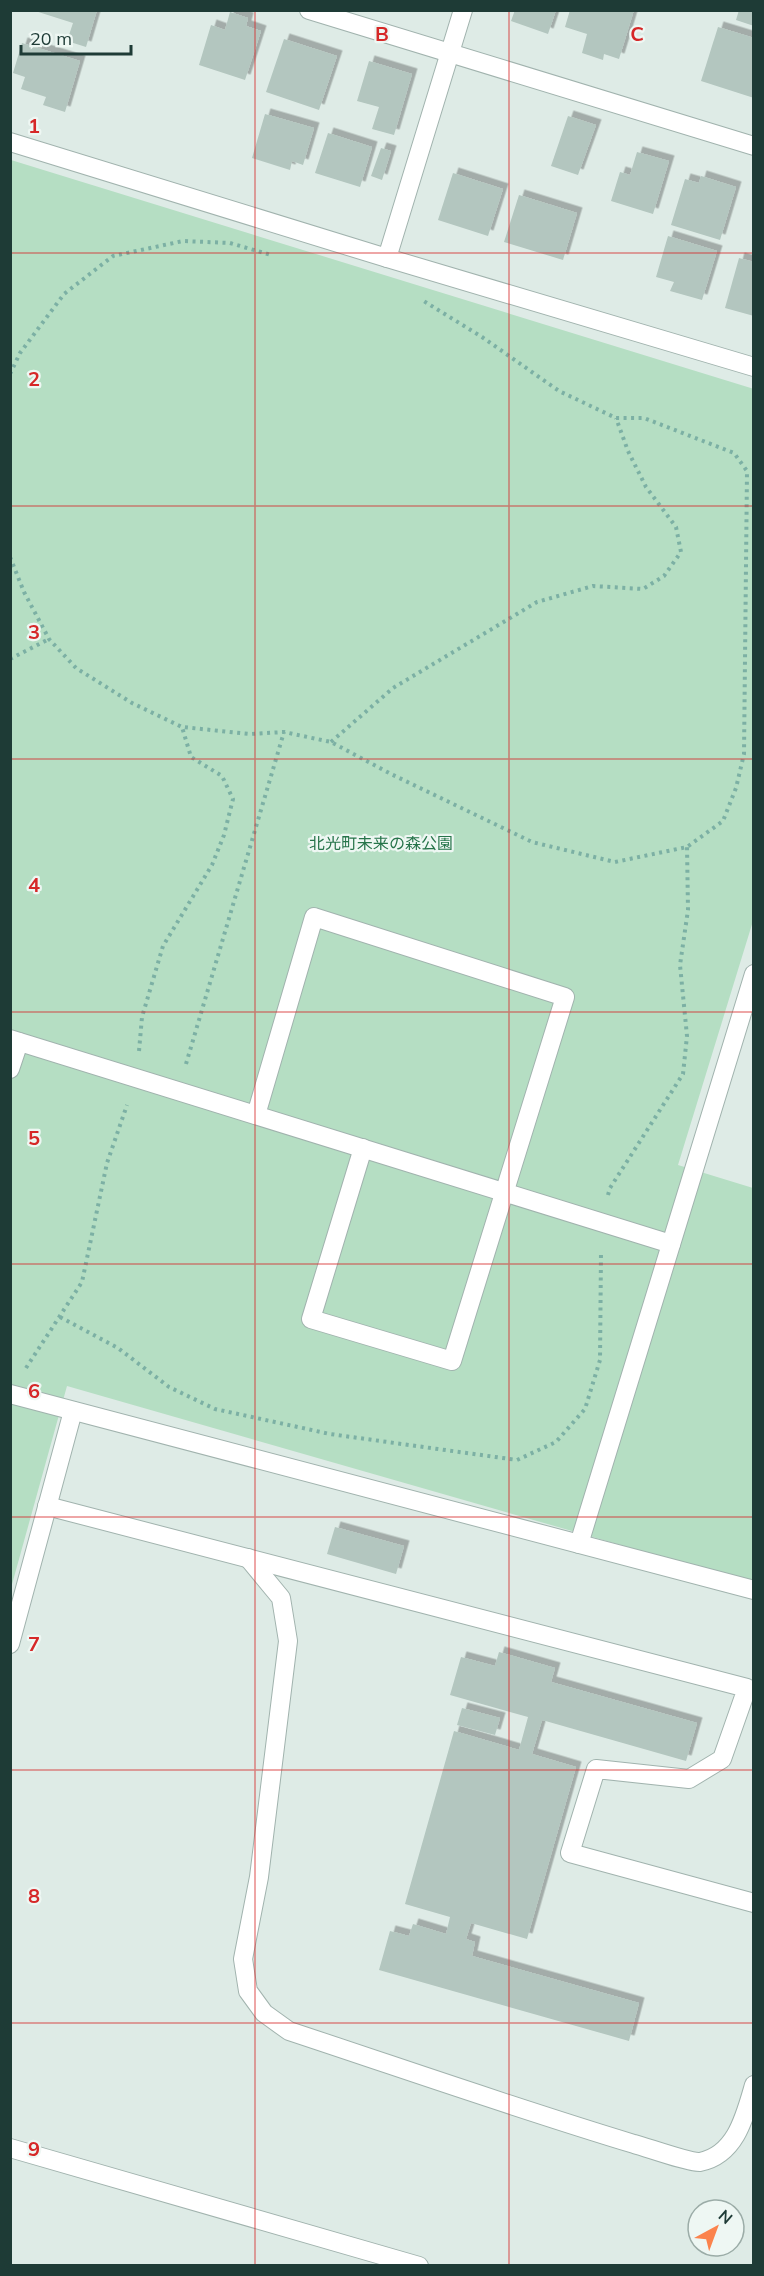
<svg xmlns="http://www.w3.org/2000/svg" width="764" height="2276" viewBox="0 0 764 2276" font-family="Mulish,'Noto Sans JP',sans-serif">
<defs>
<filter id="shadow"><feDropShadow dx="5.5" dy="-5.5" stdDeviation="0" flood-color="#0004"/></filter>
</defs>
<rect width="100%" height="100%" fill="#deebe6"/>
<polygon fill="#b5dec3" points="11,160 754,389 753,921 678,1165 753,1188 753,1583 67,1386 11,1588"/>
<g fill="#b3c6bf" filter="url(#shadow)">
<polygon points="32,10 97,10 86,47 67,41 73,23"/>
<polygon points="515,10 556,10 548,34 511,21"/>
<polygon points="570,10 634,10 619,59 604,54 603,60 582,53 587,34 565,27"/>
<polygon points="739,10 754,10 754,26 736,20"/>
<polygon points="230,12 248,18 246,26 261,31 245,80 199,65 211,25 225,30"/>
<polygon points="718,27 754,38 754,98 701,81"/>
<polygon points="284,39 337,56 319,110 266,92"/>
<polygon points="22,43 80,61 65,112 43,105 46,97 21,89 25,77 13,73"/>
<polygon points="369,61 412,74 394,135 372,129 379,107 357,101"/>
<polygon points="265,114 314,128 303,165 292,161 290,170 252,158"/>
<polygon points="568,116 596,125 578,175 551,166"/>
<polygon points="328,133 372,147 360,187 315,173"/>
<polygon points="381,148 391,151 382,180 371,176"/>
<polygon points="637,152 669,161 653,214 611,201 620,172 630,175"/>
<polygon points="453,173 503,189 488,236 438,220"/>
<polygon points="701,176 736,187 720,240 671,225 685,179 699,183"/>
<polygon points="519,195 577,213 563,260 504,242"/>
<polygon points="668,236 717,251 702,300 670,291 674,282 656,277"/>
<polygon points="739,258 754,262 754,316 725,308"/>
<polygon points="335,1527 404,1546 396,1574 327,1554"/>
<polygon points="499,1652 555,1668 551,1682 697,1723 686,1761 542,1720 532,1754 576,1767 527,1939 471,1923 466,1939 475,1942 472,1956 639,2003 629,2041 379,1970 390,1931 409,1936 413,1924 446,1934 450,1917 405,1904 454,1731 519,1750 528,1717 450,1695 461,1657 495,1666"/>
<polygon points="462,1708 500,1718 495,1735 457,1725"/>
</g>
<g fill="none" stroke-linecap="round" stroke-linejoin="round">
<g stroke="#a1b3ae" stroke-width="20">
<g id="minor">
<polyline points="309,10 754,146"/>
<polyline points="10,142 387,258 754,367"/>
<polyline points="387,258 463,10"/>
<polyline points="10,1039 671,1244"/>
<polyline points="10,1069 19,1042"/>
<polyline points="256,1115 314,917 565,997 452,1361 311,1319 363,1148"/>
<polyline points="10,1394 754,1590"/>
<polyline points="47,1506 747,1688 722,1759 689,1779 596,1769 570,1853 754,1903"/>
<polyline points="579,1544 754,974"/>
<path d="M248,1558L281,1598L288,1641L259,1877L243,1959L248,1991L264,2013L289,2031C404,2069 518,2109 634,2144C646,2147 690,2163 700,2162C736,2155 745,2116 754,2085"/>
<polyline points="10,1644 73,1411"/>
<polyline points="10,2148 419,2266"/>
</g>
</g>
<g stroke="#7cb0a4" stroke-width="4" stroke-dasharray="3 4.5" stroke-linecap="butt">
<polyline points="10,374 20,353 64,294 113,256 183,241 230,243 271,255"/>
<polyline points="10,557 24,592 49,639 76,668 132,703 182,727 250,734 284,732 331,742 391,774 532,842 615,862 687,847 723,821 736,788 744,754 747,471 734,453 644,418 616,418 559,391 482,337 422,300"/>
<polyline points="10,659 49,639"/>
<polyline points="331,742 393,688 537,602 593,586 643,589 664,576 681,552 676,527 646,487 628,451 616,418"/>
<polyline points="139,1051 142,1017 163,946 212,865 224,835 233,799 222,776 191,757 182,727"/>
<polyline points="186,1064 284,732"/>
<polyline points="608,1195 610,1188 683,1074 687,1036 680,965 688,910 687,847"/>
<polyline points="60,1317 118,1348 169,1387 215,1409 330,1434 517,1460 556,1442 585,1409 600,1360 601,1252"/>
<polyline points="26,1368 82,1282 107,1163 127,1105"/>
</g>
<use href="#minor" stroke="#fff" stroke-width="18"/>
</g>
<path fill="none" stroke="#d62828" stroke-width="1.5" stroke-opacity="0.55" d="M255,10V2266M509,10V2266M10,253H754M10,506H754M10,759H754M10,1012H754M10,1264H754M10,1517H754M10,1770H754M10,2023H754"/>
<g text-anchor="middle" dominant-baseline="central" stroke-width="4.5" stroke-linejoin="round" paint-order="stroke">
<g font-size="16" fill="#26744a" stroke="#eef7f3">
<text x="381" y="843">北光町未来の森公園</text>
</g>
</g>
<g font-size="20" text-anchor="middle" font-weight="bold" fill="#d62828" stroke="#eef7f3" stroke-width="4.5" stroke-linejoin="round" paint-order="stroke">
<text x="382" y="41">B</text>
<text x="637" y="41">C</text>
<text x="34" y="133">1</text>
<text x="34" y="386">2</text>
<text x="34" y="639">3</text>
<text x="34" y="892">4</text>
<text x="34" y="1145">5</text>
<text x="34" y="1398">6</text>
<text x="34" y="1651">7</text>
<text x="34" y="1903">8</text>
<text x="34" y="2156">9</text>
</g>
<rect width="764" height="2276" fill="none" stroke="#1e3b36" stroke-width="24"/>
<g transform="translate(716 2228) rotate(41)"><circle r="28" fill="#eef7f3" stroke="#9baca7" stroke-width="1.5"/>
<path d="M0-4.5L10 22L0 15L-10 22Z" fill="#fb834c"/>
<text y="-9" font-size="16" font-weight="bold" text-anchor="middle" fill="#1e3b36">N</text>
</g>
<path d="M21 45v9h110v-9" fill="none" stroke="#1e3b36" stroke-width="3"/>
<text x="30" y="45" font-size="18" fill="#1e3b36" stroke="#eef7f3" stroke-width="4.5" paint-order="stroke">20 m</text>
</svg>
